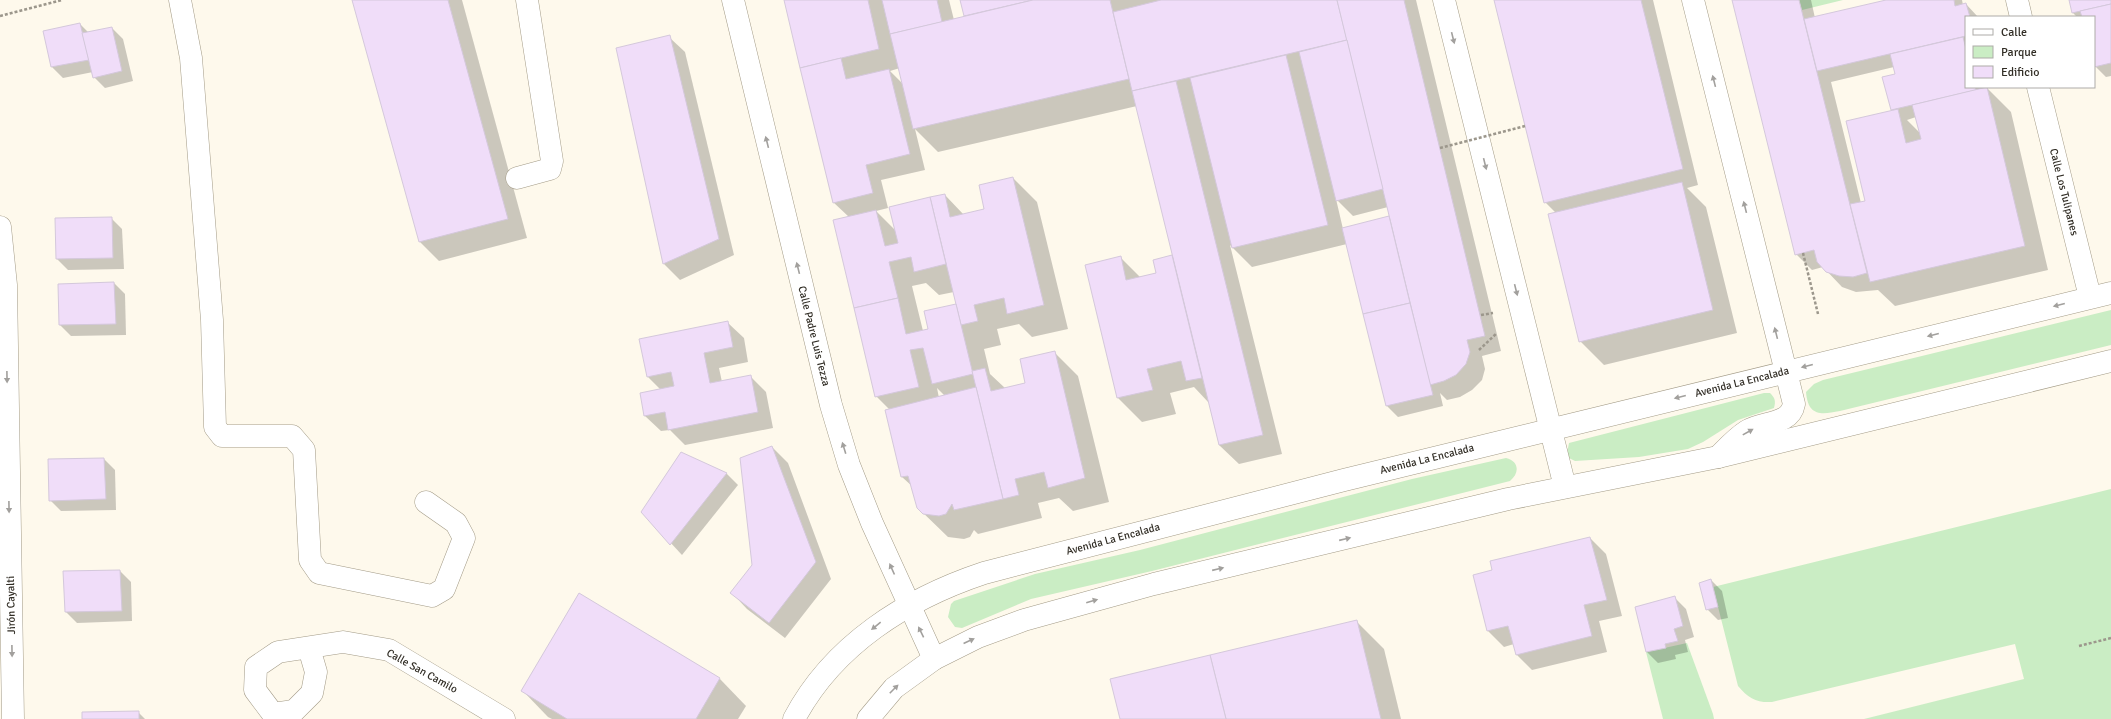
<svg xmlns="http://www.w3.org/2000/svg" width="2111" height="719" viewBox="0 0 2111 719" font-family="Signika,sans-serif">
<rect width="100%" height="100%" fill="#fef9ec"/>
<g fill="#caedc4">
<polygon points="1799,0 1843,0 1802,10"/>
<path d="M2111,310V345L1840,411C1820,415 1808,416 1806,392L1814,384L1823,380Z"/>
<path d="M1764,393H1770C1775,398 1776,401 1774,408L1738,420L1703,442L1688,449L1639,457L1575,461L1569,458L1567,453L1569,443Z"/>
<path d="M1506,458C1519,461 1520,473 1510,481L1152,571L1031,599L962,628L955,627L948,617L951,604L954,601L1035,574L1140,550L1412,479Z"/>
<path d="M2111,489V719H1864L2024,679L2015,644L1772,702C1757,703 1748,698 1738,686L1713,587Z"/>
<polygon points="1687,643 1713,714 1714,719 1663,719 1646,652"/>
</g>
<g fill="#0003" fill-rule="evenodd">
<polygon points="353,0 462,0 527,238 439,261 420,242"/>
<path d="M785,0H949L954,20L965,17L961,0H1336L1347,45H1349L1338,0H1416L1501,351L1482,356L1485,369L1482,380L1472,390L1460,397L1447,400L1440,393L1443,406L1398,417L1387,406L1347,244L1252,267L1230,245L1282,454L1239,464L1219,445L1209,403L1194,387L1170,393L1176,414L1142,422L1118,398L1086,266L1120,257L1140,277L1157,273L1154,260L1173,256L1137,106L938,152L915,129L925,170L881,180L888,208L876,211L896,231L890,208L945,195L964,215L986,210L1013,178L1037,202L1068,329L1032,337L1019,324L997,329L1001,345L984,349L990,374L1005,388L1026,383L1054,352L1078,376L1109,502L1073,511L1059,498L1038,503L1042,518L978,534L974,530L970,537L964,539L948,537L918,508L913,487L902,477L890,410L876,396L849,217L833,202ZM900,68L904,85L890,71ZM1336,199L1353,216L1388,207L1391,220L1389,218L1343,229ZM926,283L939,295L954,292L958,305L929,329L923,331L912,286ZM937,388L945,396L939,398Z"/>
<polygon points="1496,0 1653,0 1698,185 1687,188 1706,207 1737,333 1604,365 1580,341 1556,213 1545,202"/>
<path d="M1733,0H1811L1815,18L1890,0H1962L1963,5L1966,4L1978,17H1966V87L1987,88L2011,112L2048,270L1895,306L1878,290L1856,292L1842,287L1823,267L1812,270L1796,254ZM1894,67L1896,75L1893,111L1866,202L1861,203L1831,82ZM1916,117L1920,133L1907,120Z"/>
<polygon points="2070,0 2111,0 2111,76 2106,77 2095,66 2094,17 2077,17 2073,13"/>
<polygon points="80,24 89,33 112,28 123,39 133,81 105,88 94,77 93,72 63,78 52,67"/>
<polygon points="669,37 685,52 734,255 680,280 664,264 617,49"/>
<polygon points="111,218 122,229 124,269 68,270 57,259"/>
<polygon points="114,283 125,294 126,335 71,336 60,325"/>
<polygon points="728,323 744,338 748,362 719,368 722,382 750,376 766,392 773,428 685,445 670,430 661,431 645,416 660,389 648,377"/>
<polygon points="772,447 788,463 831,579 785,638 747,609 732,593 753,565"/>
<polygon points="681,453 727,474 738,485 682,555 642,512"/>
<polygon points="104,459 115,470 116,510 61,511 50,500"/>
<polygon points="1590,538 1606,554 1622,616 1599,621 1607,652 1532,670 1517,655 1514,644 1504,647 1488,631 1474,576"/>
<polygon points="120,571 131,582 132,621 77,623 66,612"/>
<polygon points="1711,580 1722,591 1728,618 1718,620 1707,609"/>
<polygon points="580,595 720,679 746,706 738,719 552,719 548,717 522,690"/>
<polygon points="1675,598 1686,609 1694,637 1685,640 1688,652 1675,655 1676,659 1658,663 1647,652 1636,607"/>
<polygon points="1357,622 1384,649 1401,719 1121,719"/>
<polygon points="138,712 145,719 83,719"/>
</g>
<g fill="#f0ddf9" stroke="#d4c8db">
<polygon points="352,0 448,0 508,219 419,242"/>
<polygon points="784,0 868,0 879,49 800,68"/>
<polygon points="882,0 937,0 942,22 890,34"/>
<polygon points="960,0 1033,0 964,16"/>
<polygon points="1033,0 1110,0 1129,79 913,129 890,34"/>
<polygon points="1161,0 1337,0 1347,40 1132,91 1113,12"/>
<polygon points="1337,0 1404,0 1485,336 1467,340 1470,352 1466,364 1456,375 1444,381 1430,385"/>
<polygon points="1494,0 1641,0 1683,169 1544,203"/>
<polygon points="1732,0 1799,0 1867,273 1853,277 1839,276 1826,272 1817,262 1814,250 1795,255"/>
<polygon points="1886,0 1954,0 1955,6 1966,3 1970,17 1966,17 1966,36 1817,71 1804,19"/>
<polygon points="2069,0 2111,0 2111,4 2072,13"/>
<polygon points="2111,4 2111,63 2094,67 2094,17 2082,17 2080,11"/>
<polygon points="80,23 89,60 51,67 43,31"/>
<polygon points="112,27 122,71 93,78 82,33"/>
<polygon points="670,35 719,239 663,264 616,48"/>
<polygon points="1963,37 1966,49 1966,87 1975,87 1976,90 1891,110 1882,77 1895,74 1890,54"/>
<polygon points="1347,40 1383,189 1336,201 1299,52"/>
<polygon points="1286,55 1328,225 1232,248 1190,78"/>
<polygon points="841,58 846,79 889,69 910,154 866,165 873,193 833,203 800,68"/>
<polygon points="1176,81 1263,435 1219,445 1132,91"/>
<polygon points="1987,87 2025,246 1870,282 1850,204 1865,201 1846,121 1898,109 1906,143 1921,139 1912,105"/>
<polygon points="1013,177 1044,305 1007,314 1004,298 974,305 978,321 961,325 930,197 945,194 950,217 984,209 979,185"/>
<polygon points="1682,182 1713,310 1579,342 1548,214"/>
<polygon points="930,197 946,264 914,272 911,257 889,262 898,298 854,308 833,220 876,210 885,246 898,243 889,207"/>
<polygon points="1389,216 1410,303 1363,314 1342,228"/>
<polygon points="112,217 113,258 56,259 55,218"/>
<polygon points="1172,255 1202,378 1186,381 1181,361 1147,369 1153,390 1117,398 1085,265 1121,256 1126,280 1156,273 1153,260"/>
<polygon points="114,282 116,324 59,325 58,284"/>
<polygon points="898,298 906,334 928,329 924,311 956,304 973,374 932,384 923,348 910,350 919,387 875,397 854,308"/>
<polygon points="1410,303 1433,395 1386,406 1363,314"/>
<polygon points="728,321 733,347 704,353 710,383 751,375 758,412 668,430 665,412 644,416 640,393 674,386 671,372 647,377 639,339"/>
<polygon points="1055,351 1085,478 1048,488 1044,472 1015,479 1019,495 1003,499 972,371 985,368 991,391 1025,383 1020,359"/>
<polygon points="976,387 1003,499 954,510 952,504 946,514 939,516 923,514 917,508 908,476 901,477 885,410"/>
<polygon points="772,446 816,562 769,623 730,593 752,565 740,458"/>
<polygon points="681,452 727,473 670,545 641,512"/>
<polygon points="104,458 106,499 49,501 48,459"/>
<polygon points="1590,537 1607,600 1584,605 1592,636 1516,655 1508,626 1487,631 1473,575 1492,570 1490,561"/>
<polygon points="120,570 122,611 65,612 63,571"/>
<polygon points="1711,579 1718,607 1706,610 1699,583"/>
<polygon points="579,593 720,678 696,719 567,719 521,691"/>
<polygon points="1675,596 1683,626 1674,629 1678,641 1665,644 1666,648 1646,652 1635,607"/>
<polygon points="1357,620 1381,719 1226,719 1210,655"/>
<polygon points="1210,655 1226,719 1120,719 1110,679"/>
<polygon points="139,711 139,719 82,719 82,712"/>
</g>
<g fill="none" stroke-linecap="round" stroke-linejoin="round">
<g stroke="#a39b87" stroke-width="23">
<g id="minor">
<polyline points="180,0 191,58 212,320 215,427 222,436 292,436 304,450 310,560 319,573 432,596 444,589 464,538 456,523 426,502"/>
<polyline points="733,0 831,405 849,465 872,523 934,659"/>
<polyline points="1444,0 1565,487"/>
<path d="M1693,0L1794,404C1790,426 1762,421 1747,431C1736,438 1727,448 1718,457"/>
<polyline points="2017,0 2021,17"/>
<polyline points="2038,87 2090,297"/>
<polyline points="517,178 550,169 552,161 527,0"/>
<polyline points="0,227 6,285 13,719"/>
<polyline points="309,648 316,672 312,693 294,711 273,714 255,690 256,667 278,652 343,642 389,650 504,719"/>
</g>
</g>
<g stroke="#a39b87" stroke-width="23">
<g id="major">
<path d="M794,719C833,645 906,599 984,573L1344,480L2111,293"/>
<polyline points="868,719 894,688 934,659 978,637 1024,620 1154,584 1508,499 1718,457 2111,361"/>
</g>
</g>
<g stroke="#9c978c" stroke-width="2.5" stroke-dasharray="3 2" stroke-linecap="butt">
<polyline points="0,16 62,0"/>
<polyline points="1803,253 1818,314"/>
<polyline points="1481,315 1493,313"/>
<polyline points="1479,350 1497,333"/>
<polyline points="2079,646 2111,638"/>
</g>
<use href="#minor" stroke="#fff" stroke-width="22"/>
<use href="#major" stroke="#fff" stroke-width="22"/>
<polyline stroke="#9c978c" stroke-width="2.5" stroke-dasharray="3 2" stroke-linecap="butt" points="1440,148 1525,126"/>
</g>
<defs><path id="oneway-solid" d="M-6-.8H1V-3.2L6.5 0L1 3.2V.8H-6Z"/></defs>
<g fill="#a2a09d">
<use href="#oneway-solid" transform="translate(1453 38) rotate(76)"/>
<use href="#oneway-solid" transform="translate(1714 81) rotate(-104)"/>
<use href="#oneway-solid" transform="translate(767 142) rotate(-104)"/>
<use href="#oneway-solid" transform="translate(1485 164) rotate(76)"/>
<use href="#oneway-solid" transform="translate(1745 207) rotate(-104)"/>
<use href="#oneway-solid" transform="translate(798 268) rotate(-104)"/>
<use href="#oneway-solid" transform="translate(1516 290) rotate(76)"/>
<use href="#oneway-solid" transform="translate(2059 305) rotate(166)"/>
<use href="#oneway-solid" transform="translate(1776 333) rotate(-104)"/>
<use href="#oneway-solid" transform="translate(1933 335) rotate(166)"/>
<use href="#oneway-solid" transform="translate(1807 366) rotate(166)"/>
<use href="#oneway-solid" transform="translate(7 377) rotate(89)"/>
<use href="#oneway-solid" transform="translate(1680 397) rotate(166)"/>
<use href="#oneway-solid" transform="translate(1748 432) rotate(-29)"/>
<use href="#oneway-solid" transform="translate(844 448) rotate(-107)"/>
<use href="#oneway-solid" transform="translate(9 507) rotate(89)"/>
<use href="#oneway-solid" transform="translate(1345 539) rotate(-13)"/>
<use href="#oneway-solid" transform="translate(892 569) rotate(-114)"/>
<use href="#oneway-solid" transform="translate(1218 569) rotate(-13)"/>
<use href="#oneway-solid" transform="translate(1092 601) rotate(-16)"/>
<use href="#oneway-solid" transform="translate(876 626) rotate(141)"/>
<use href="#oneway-solid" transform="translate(921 632) rotate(-116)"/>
<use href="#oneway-solid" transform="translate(969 641) rotate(-25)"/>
<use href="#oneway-solid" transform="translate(12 651) rotate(89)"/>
<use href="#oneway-solid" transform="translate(894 689) rotate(-45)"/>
</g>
<g text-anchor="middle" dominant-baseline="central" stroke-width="3.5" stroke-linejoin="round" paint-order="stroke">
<g font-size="11" fill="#312d25" stroke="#fff">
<text transform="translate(2064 192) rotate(76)">Calle Los Tulipanes</text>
<text transform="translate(814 336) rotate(76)">Calle Padre Luis Tezza</text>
<text transform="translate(1742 382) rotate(-14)">Avenida La Encalada</text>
<text transform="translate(1427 459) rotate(-14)">Avenida La Encalada</text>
<text transform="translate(1113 539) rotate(-15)">Avenida La Encalada</text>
<text transform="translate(11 605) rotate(-91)">Jirón Cayalti</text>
<text transform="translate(422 671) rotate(29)">Calle San Camilo</text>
</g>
</g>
<rect x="1965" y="16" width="130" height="72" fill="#ffffff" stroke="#adaba8"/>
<rect x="1973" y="29" width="20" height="6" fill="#ffffff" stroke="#adaba8"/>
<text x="2001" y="36" font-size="12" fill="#312d25">Calle</text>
<rect x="1973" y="46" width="20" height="12" fill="#caedc4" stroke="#adaba8"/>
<text x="2001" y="56" font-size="12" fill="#312d25">Parque</text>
<rect x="1973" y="66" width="20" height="12" fill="#f0ddf9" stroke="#adaba8"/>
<text x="2001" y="76" font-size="12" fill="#312d25">Edificio</text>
</svg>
